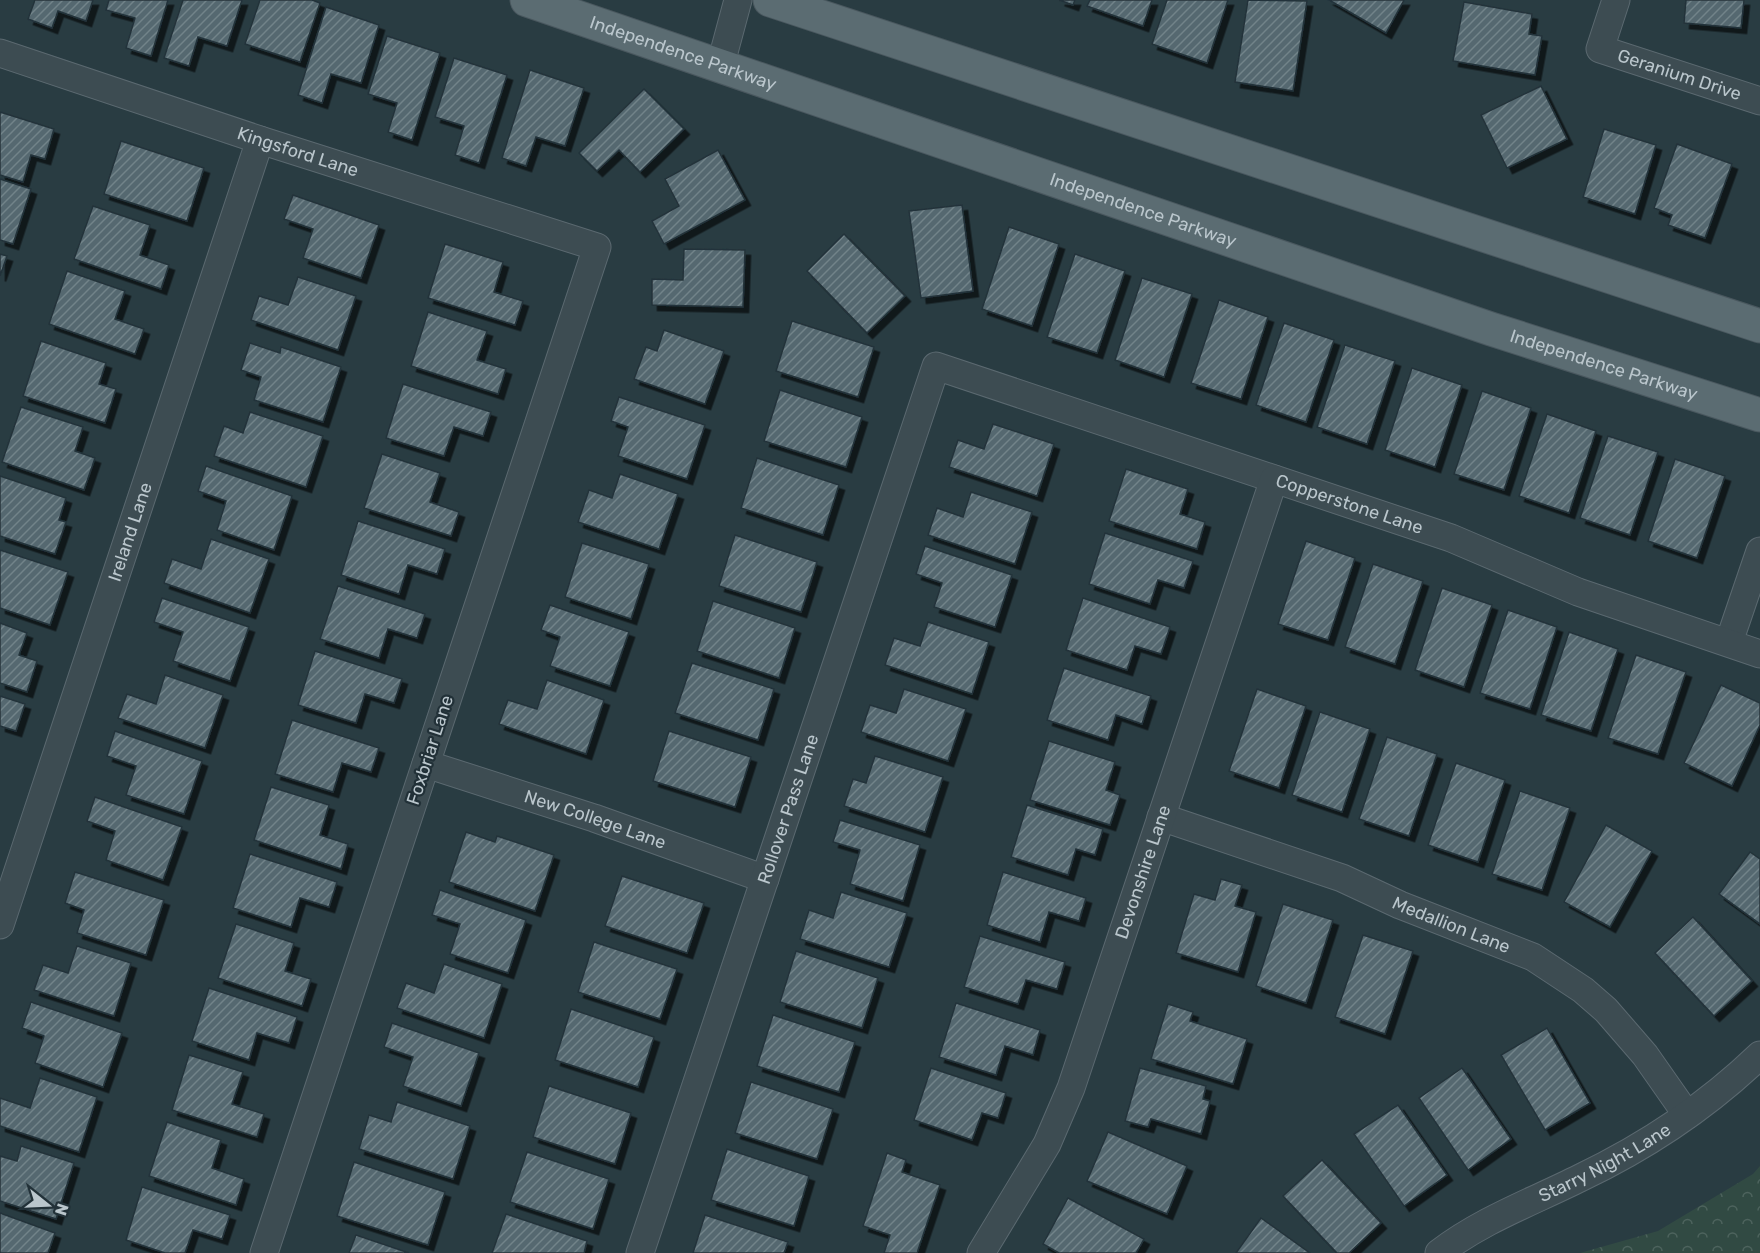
<svg xmlns="http://www.w3.org/2000/svg" width="1760" height="1253" viewBox="0 0 1760 1253" font-family="Rubik,sans-serif">
<defs>
<pattern id="forest-crowns" width="20" height="18" patternUnits="userSpaceOnUse" patternTransform="scale(1.5)"><rect width="20" height="18" fill="#314a43"/><path d="M2 6a3 3 0 1 1 6 0M12 15a3 3 0 1 1 6 0" fill="none" stroke="#4d635d"/></pattern>
<pattern id="building-hatch" width="6" height="6" patternUnits="userSpaceOnUse" patternTransform="scale(1.5)"><rect width="6" height="6" fill="#54686f"/><path d="M-1 1l2-2M0 6l6-6M5 7l2-2" fill="none" stroke="#728389"/></pattern>
<filter id="shadow"><feDropShadow dx="5.5" dy="5.5" stdDeviation="0" flood-color="#0009"/></filter>
</defs>
<rect width="100%" height="100%" fill="#293c42"/>
<polygon fill="url(#forest-crowns)" points="1760,1166 1760,1253 1580,1253 1658,1231 1753,1174"/>
<g fill="url(#building-hatch)" stroke="#24333a" stroke-width="1.5" filter="url(#shadow)">
<polygon points="35,0 93,0 86,21 58,11 52,28 28,19"/>
<polygon points="109,0 168,0 151,56 126,48 135,18 106,10"/>
<polygon points="183,0 242,0 227,46 198,37 189,66 164,58"/>
<polygon points="260,0 312,0 320,3 300,62 245,44"/>
<polygon points="1059,0 1075,0 1073,5"/>
<polygon points="1090,0 1152,0 1143,26 1087,6"/>
<polygon points="1167,0 1228,0 1207,63 1152,44"/>
<polygon points="1248,0 1307,1 1293,91 1235,82"/>
<polygon points="1329,0 1404,0 1386,33"/>
<polygon points="1686,0 1744,0 1741,28 1684,23"/>
<polygon points="1464,2 1532,14 1529,34 1542,36 1535,75 1453,61"/>
<polygon points="326,7 379,25 361,83 331,74 322,103 298,95"/>
<polygon points="387,36 440,53 412,140 388,132 397,103 368,94"/>
<polygon points="454,58 507,75 479,163 455,155 464,126 435,117"/>
<polygon points="530,70 584,88 565,146 536,137 526,166 502,158"/>
<polygon points="1541,86 1567,139 1507,168 1481,115"/>
<polygon points="644,89 684,129 640,172 619,150 597,171 579,153"/>
<polygon points="0,112 54,129 45,159 31,155 23,182 0,175"/>
<polygon points="1604,129 1656,145 1635,214 1583,197"/>
<polygon points="121,141 204,168 187,221 104,194"/>
<polygon points="1677,144 1732,164 1705,238 1668,225 1672,215 1654,208"/>
<polygon points="718,150 745,200 664,244 652,221 679,206 665,179"/>
<polygon points="0,179 31,189 13,244 0,240"/>
<polygon points="293,195 379,225 361,278 303,258 313,229 284,219"/>
<polygon points="962,205 973,291 921,298 909,211"/>
<polygon points="93,206 150,225 140,255 169,265 161,289 74,259"/>
<polygon points="1009,227 1059,244 1032,326 982,309"/>
<polygon points="844,234 905,296 867,333 807,271"/>
<polygon points="445,244 503,262 494,292 523,301 515,325 428,298"/>
<polygon points="684,249 745,250 743,307 652,305 652,279 683,280"/>
<polygon points="0,254 7,256 0,276"/>
<polygon points="1075,254 1125,271 1097,353 1047,337"/>
<polygon points="67,271 125,291 115,319 144,329 135,354 49,324"/>
<polygon points="298,277 356,296 338,350 251,320 259,296 288,305"/>
<polygon points="1142,278 1192,294 1164,377 1115,360"/>
<polygon points="1219,300 1268,317 1241,399 1191,383"/>
<polygon points="428,312 487,331 477,360 506,369 498,394 411,366"/>
<polygon points="792,321 874,347 858,397 776,371"/>
<polygon points="1284,323 1334,340 1306,422 1256,405"/>
<polygon points="664,330 724,351 705,404 634,379 646,347 657,351"/>
<polygon points="41,341 106,363 99,384 116,389 105,423 23,396"/>
<polygon points="250,343 280,353 281,347 341,367 323,422 254,400 261,377 241,370"/>
<polygon points="1345,345 1395,361 1367,444 1317,427"/>
<polygon points="1412,368 1462,385 1435,467 1385,450"/>
<polygon points="403,384 491,412 483,436 454,427 444,456 386,438"/>
<polygon points="780,390 862,417 846,467 764,441"/>
<polygon points="1482,391 1531,408 1504,490 1454,474"/>
<polygon points="619,397 705,425 687,479 618,456 628,427 611,421"/>
<polygon points="21,407 83,427 75,451 95,458 84,490 2,462"/>
<polygon points="250,412 323,436 306,487 214,456 224,426 243,433"/>
<polygon points="1547,414 1596,431 1569,513 1519,496"/>
<polygon points="993,424 1054,444 1037,496 949,467 958,440 984,449"/>
<polygon points="1608,436 1658,452 1630,535 1580,518"/>
<polygon points="382,454 440,473 430,502 459,512 451,536 364,508"/>
<polygon points="757,458 839,485 823,535 741,508"/>
<polygon points="1675,459 1725,476 1697,558 1648,541"/>
<polygon points="206,466 292,496 274,550 217,530 226,501 198,491"/>
<polygon points="1126,469 1188,489 1180,514 1205,522 1197,549 1109,521"/>
<polygon points="620,474 678,494 659,549 578,522 589,490 612,498"/>
<polygon points="0,476 66,498 59,520 66,522 55,554 0,536"/>
<polygon points="971,492 1032,512 1015,564 928,535 937,508 963,517"/>
<polygon points="358,521 445,549 437,574 408,565 399,594 341,575"/>
<polygon points="1105,533 1193,561 1184,588 1158,580 1150,604 1089,584"/>
<polygon points="735,535 817,562 801,612 719,586"/>
<polygon points="211,539 269,559 250,613 164,583 172,559 201,569"/>
<polygon points="1306,541 1355,558 1328,640 1278,624"/>
<polygon points="582,543 649,564 631,619 565,597"/>
<polygon points="925,546 1012,575 995,627 934,607 942,583 916,574"/>
<polygon points="0,550 68,572 50,625 0,608"/>
<polygon points="1373,564 1423,581 1395,664 1345,647"/>
<polygon points="338,586 425,614 417,638 388,629 379,658 320,639"/>
<polygon points="1442,588 1492,605 1464,687 1415,670"/>
<polygon points="162,598 249,627 230,681 173,661 183,632 154,622"/>
<polygon points="1083,598 1170,627 1161,654 1135,646 1127,670 1066,650"/>
<polygon points="713,601 795,628 779,678 697,651"/>
<polygon points="550,605 629,632 610,686 550,666 560,637 541,630"/>
<polygon points="1508,610 1557,627 1530,709 1480,693"/>
<polygon points="928,622 989,642 972,694 885,665 894,638 920,646"/>
<polygon points="0,623 27,633 19,655 37,661 27,692 0,683"/>
<polygon points="1569,632 1618,649 1591,731 1541,715"/>
<polygon points="315,651 402,679 394,703 365,694 356,723 298,705"/>
<polygon points="1636,655 1686,672 1658,754 1608,738"/>
<polygon points="692,663 774,689 758,740 675,713"/>
<polygon points="1064,668 1151,696 1142,724 1116,715 1108,740 1047,720"/>
<polygon points="165,675 223,695 205,748 118,718 127,694 156,704"/>
<polygon points="547,680 604,700 586,754 499,724 508,700 537,709"/>
<polygon points="1721,685 1760,703 1760,725 1732,786 1684,763"/>
<polygon points="904,689 966,709 948,761 861,732 870,705 896,713"/>
<polygon points="1257,689 1306,706 1279,788 1229,771"/>
<polygon points="0,696 25,704 16,731 0,726"/>
<polygon points="1320,712 1370,729 1342,812 1292,795"/>
<polygon points="292,720 379,748 371,772 342,763 333,792 275,774"/>
<polygon points="115,731 202,761 184,814 126,795 136,766 107,756"/>
<polygon points="669,731 751,757 735,807 653,781"/>
<polygon points="1387,737 1437,754 1409,836 1359,819"/>
<polygon points="1049,741 1115,762 1106,790 1120,795 1110,825 1030,800"/>
<polygon points="875,756 943,777 925,832 844,806 853,779 866,783"/>
<polygon points="1456,763 1505,780 1478,862 1428,845"/>
<polygon points="271,787 329,805 320,835 348,844 341,869 254,840"/>
<polygon points="1520,791 1570,808 1542,890 1492,874"/>
<polygon points="95,797 182,827 163,880 106,860 115,831 87,821"/>
<polygon points="1027,805 1103,829 1095,855 1076,849 1068,875 1011,857"/>
<polygon points="840,820 920,845 903,901 850,884 860,850 833,842"/>
<polygon points="1606,825 1652,851 1610,927 1564,902"/>
<polygon points="466,832 495,842 497,836 554,855 535,911 449,882"/>
<polygon points="1750,852 1760,859 1760,924 1719,894"/>
<polygon points="250,854 337,882 329,907 300,898 291,927 233,908"/>
<polygon points="75,872 164,900 146,955 77,933 84,910 65,903"/>
<polygon points="1003,872 1086,898 1079,921 1049,912 1040,942 987,925"/>
<polygon points="622,876 704,903 687,953 605,926"/>
<polygon points="1221,879 1242,885 1235,906 1256,912 1238,972 1176,953 1194,894 1215,900"/>
<polygon points="440,890 526,920 508,973 450,954 460,924 432,915"/>
<polygon points="841,892 907,913 889,967 800,939 809,910 833,918"/>
<polygon points="1283,904 1333,920 1306,1003 1256,986"/>
<polygon points="1693,917 1752,981 1714,1016 1655,953"/>
<polygon points="236,924 294,943 285,971 311,979 302,1006 218,978"/>
<polygon points="1363,935 1413,951 1385,1034 1335,1017"/>
<polygon points="980,936 1065,962 1057,989 1026,980 1018,1004 964,987"/>
<polygon points="594,942 677,969 660,1019 578,992"/>
<polygon points="77,946 131,963 114,1016 34,990 43,965 68,973"/>
<polygon points="796,951 878,978 862,1028 780,1002"/>
<polygon points="444,964 502,984 484,1038 397,1008 406,983 434,993"/>
<polygon points="209,988 297,1017 289,1043 257,1033 249,1060 192,1041"/>
<polygon points="31,1002 122,1033 103,1087 35,1063 44,1036 22,1028"/>
<polygon points="956,1003 1040,1030 1033,1055 1005,1046 996,1075 939,1057"/>
<polygon points="1168,1004 1193,1012 1190,1021 1247,1039 1233,1084 1151,1059"/>
<polygon points="571,1009 654,1037 638,1087 555,1060"/>
<polygon points="773,1015 855,1042 839,1092 757,1066"/>
<polygon points="392,1023 479,1053 461,1106 403,1086 413,1057 384,1047"/>
<polygon points="1547,1028 1590,1103 1545,1130 1501,1055"/>
<polygon points="189,1055 243,1072 232,1104 264,1114 257,1137 172,1110"/>
<polygon points="931,1068 1006,1093 998,1118 982,1113 972,1140 914,1120"/>
<polygon points="1140,1068 1206,1086 1203,1099 1210,1101 1201,1134 1151,1119 1148,1127 1125,1121"/>
<polygon points="1462,1068 1511,1139 1468,1170 1419,1098"/>
<polygon points="40,1078 97,1097 79,1152 0,1126 0,1098 30,1108"/>
<polygon points="751,1082 833,1109 817,1159 735,1133"/>
<polygon points="549,1086 631,1113 615,1164 533,1137"/>
<polygon points="397,1102 470,1126 453,1179 359,1149 369,1115 391,1122"/>
<polygon points="1398,1105 1447,1175 1404,1206 1354,1134"/>
<polygon points="167,1122 221,1140 212,1168 244,1179 236,1205 149,1176"/>
<polygon points="1108,1132 1187,1166 1167,1214 1087,1181"/>
<polygon points="21,1146 74,1163 56,1219 0,1201 0,1156 17,1161"/>
<polygon points="727,1149 809,1176 794,1226 711,1200"/>
<polygon points="527,1152 609,1179 593,1229 510,1202"/>
<polygon points="887,1153 906,1160 902,1172 940,1185 917,1253 884,1253 890,1235 863,1226"/>
<polygon points="1322,1160 1381,1223 1349,1253 1337,1253 1283,1196"/>
<polygon points="354,1162 445,1192 428,1245 337,1216"/>
<polygon points="142,1187 230,1215 222,1239 193,1230 185,1253 165,1253 126,1240"/>
<polygon points="1068,1198 1144,1239 1136,1253 1059,1253 1043,1244"/>
<polygon points="0,1213 55,1233 48,1253 0,1253"/>
<polygon points="506,1214 587,1241 584,1253 492,1253"/>
<polygon points="705,1215 788,1242 784,1253 693,1253"/>
<polygon points="1261,1218 1310,1253 1236,1253"/>
<polygon points="356,1235 409,1253 349,1253"/>
</g>
<g fill="none" stroke-linecap="round" stroke-linejoin="round">
<g stroke="#5b6970" stroke-width="29">
<g id="minor">
<path id="s1" d="M1616,0L1600,49L1760,101"/>
<path id="s2" d="M0,53L260,140L597,247L264,1253"/>
<polyline points="720,67 738,0"/>
<polyline points="1729,642 1760,551"/>
<path id="s3" d="M426,764L594,818L765,879"/>
<path id="s4" d="M1161,817L1342,878L1400,905L1533,957L1583,990L1606,1010L1645,1055L1687,1115"/>
<path id="s5" d="M0,925L260,140"/>
<path id="s6" d="M640,1253L936,366L1451,538L1578,592L1760,654"/>
<path id="s7" d="M981,1253L1047,1144L1071,1088L1274,479"/>
<path id="s8" d="M1439,1253C1482,1220 1532,1202 1580,1178C1645,1147 1708,1105 1760,1055"/>
</g>
</g>
<g stroke="#4a585f" stroke-width="35">
<g id="major">
<path id="s9" d="M527,0L1491,329L1760,415"/>
<polyline points="770,0 1760,326"/>
</g>
</g>
<use href="#minor" stroke="#3d4c52" stroke-width="27"/>
<use href="#major" stroke="#5b6c72" stroke-width="33"/>
</g>
<g text-anchor="middle" dominant-baseline="central" stroke-width="4.5" stroke-linejoin="round" paint-order="stroke">
<g font-size="18" fill="#bac6cc" stroke="#223138">
<text stroke="none"><textPath href="#s9" startOffset="165">Independence Parkway</textPath></text>
<text stroke="none"><textPath href="#s1" startOffset="135">Geranium Drive</textPath></text>
<text stroke="none"><textPath href="#s2" startOffset="314">Kingsford Lane</textPath></text>
<text stroke="none"><textPath href="#s9" startOffset="651">Independence Parkway</textPath></text>
<text stroke="none"><textPath href="#s9" startOffset="1137">Independence Parkway</textPath></text>
<text stroke="none"><textPath href="#s6" startOffset="1371">Copperstone Lane</textPath></text>
<text stroke="none"><textPath href="#s5" startOffset="414">Ireland Lane</textPath></text>
<text transform="translate(430 750) rotate(-72)">Foxbriar Lane</text>
<text stroke="none"><textPath href="#s6" startOffset="468">Rollover Pass Lane</textPath></text>
<text stroke="none"><textPath href="#s3" startOffset="178">New College Lane</textPath></text>
<text stroke="none"><textPath href="#s7" startOffset="416">Devonshire Lane</textPath></text>
<text stroke="none"><textPath href="#s4" startOffset="310">Medallion Lane</textPath></text>
<text stroke="none"><textPath href="#s8" startOffset="189">Starry Night Lane</textPath></text>
</g>
</g>
<g transform="translate(48 1205) rotate(108)" stroke="#223138" stroke-width="4.5" paint-order="stroke">
<path d="M0-4.5L10 22L0 15L-10 22Z" fill="#bac6cc"/>
<text y="-9" font-size="16" font-weight="bold" text-anchor="middle" fill="#bac6cc">N</text>
</g>
</svg>
